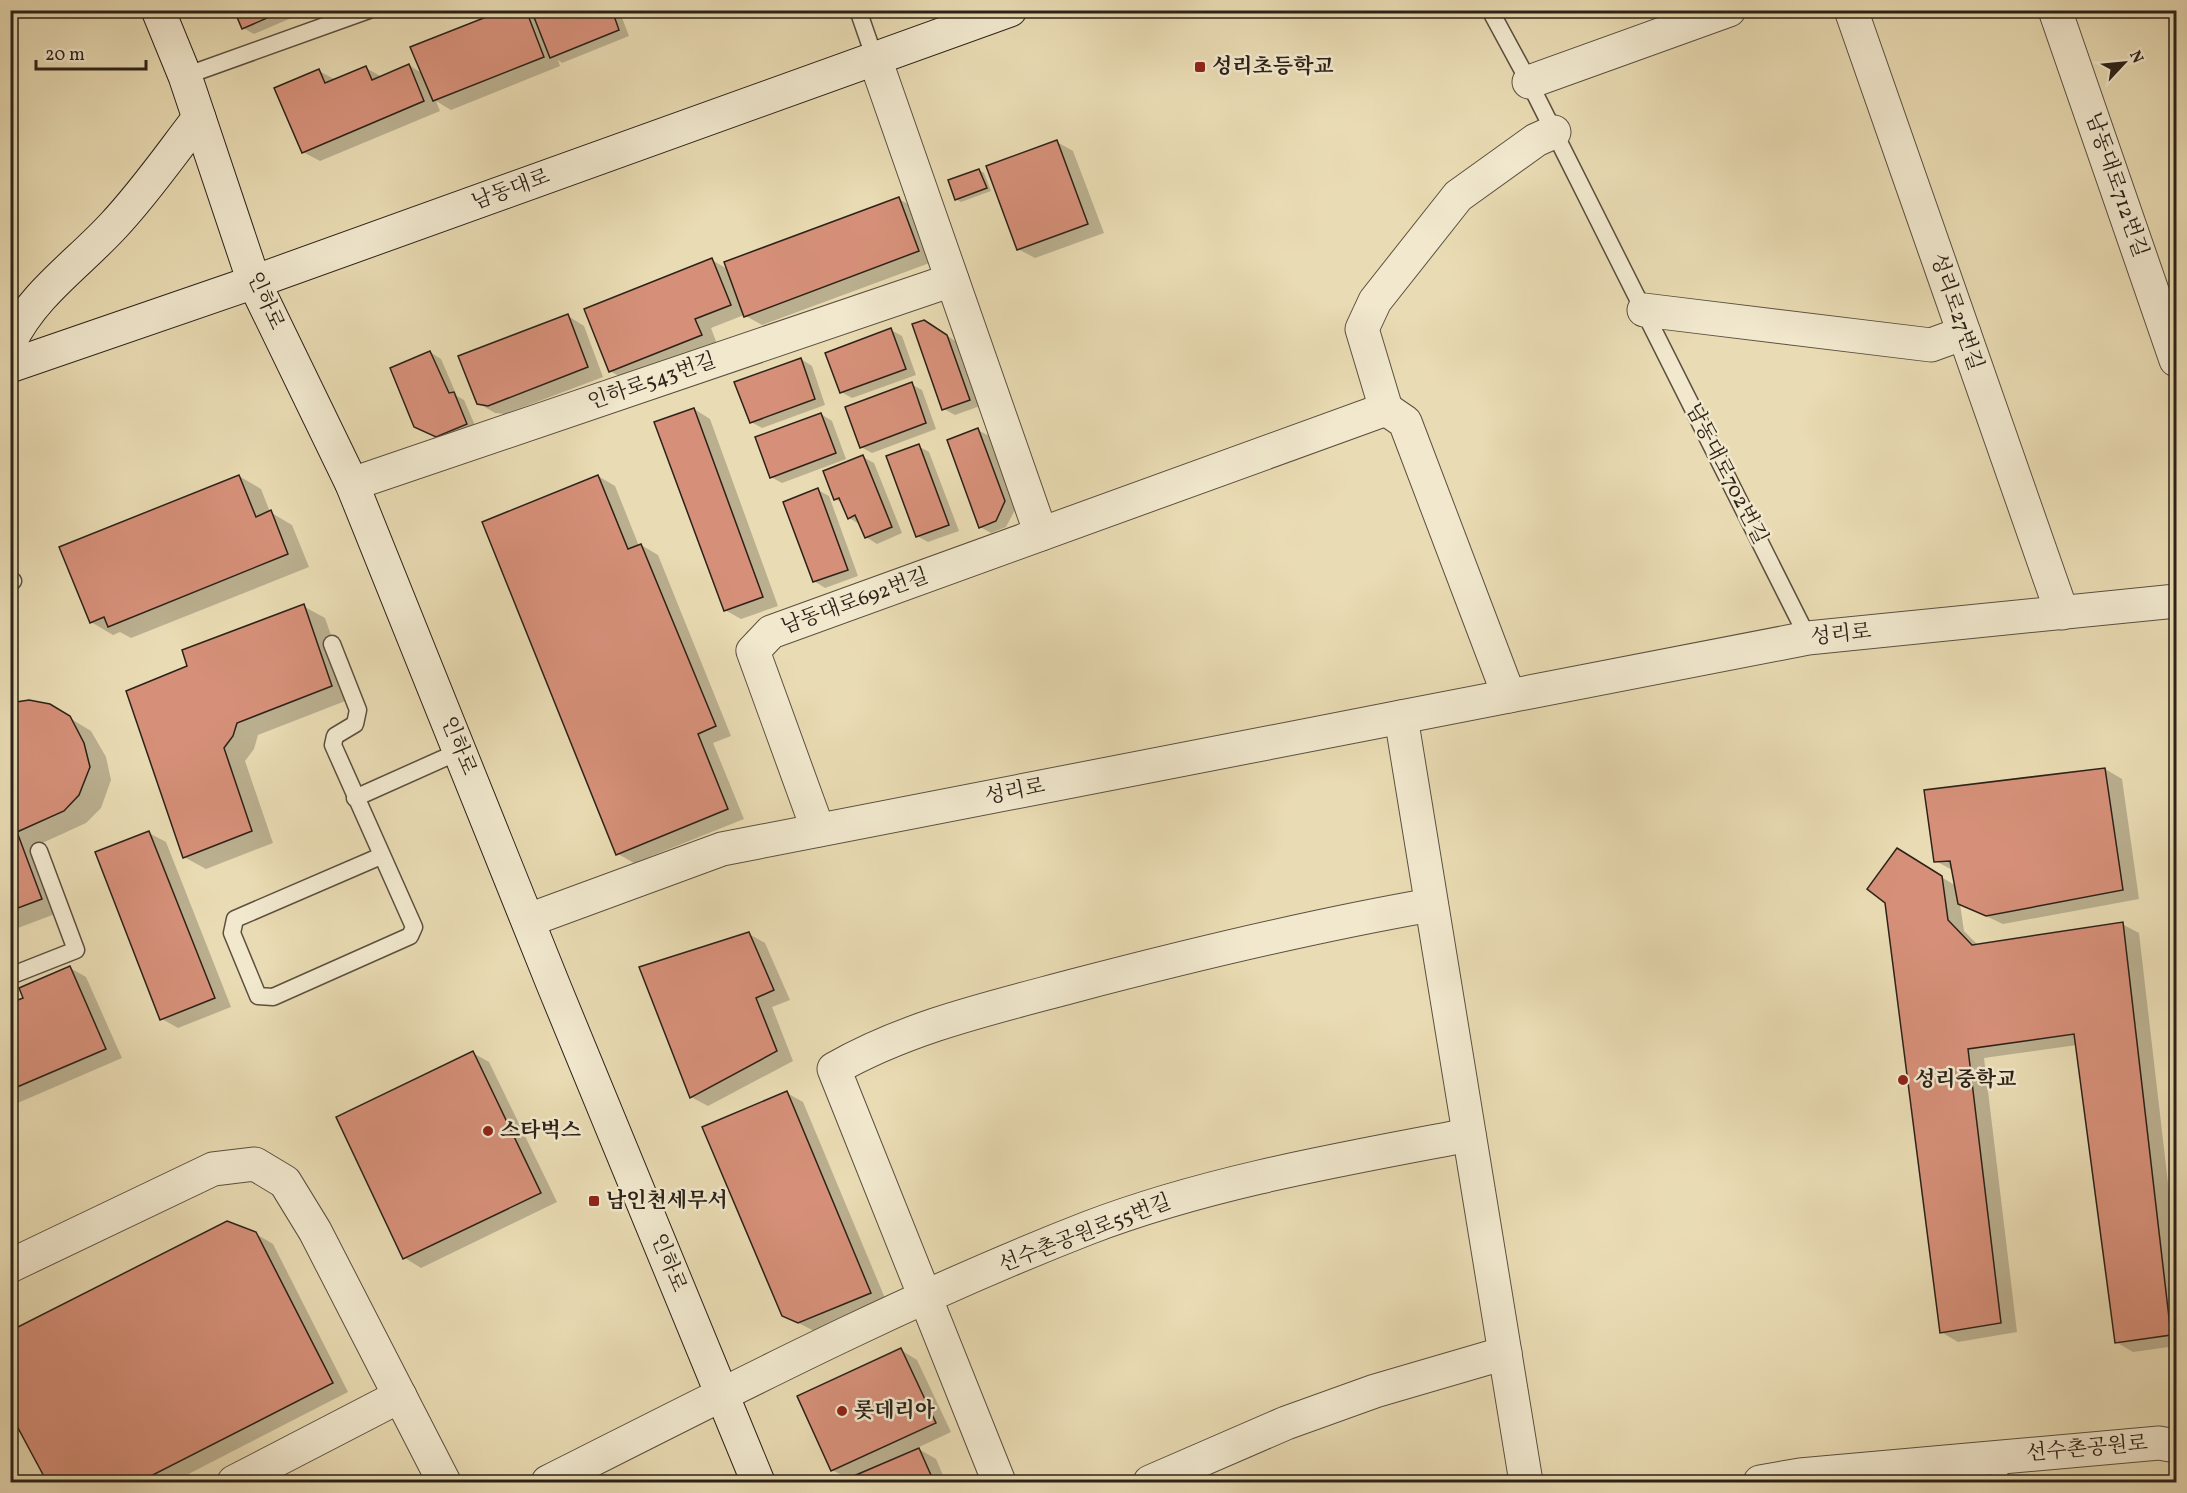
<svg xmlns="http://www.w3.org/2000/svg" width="2187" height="1493" viewBox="0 0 2187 1493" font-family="Vollkorn,'Noto Serif KR',serif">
<rect width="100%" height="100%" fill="#e9dbb3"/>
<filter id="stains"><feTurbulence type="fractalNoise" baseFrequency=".00333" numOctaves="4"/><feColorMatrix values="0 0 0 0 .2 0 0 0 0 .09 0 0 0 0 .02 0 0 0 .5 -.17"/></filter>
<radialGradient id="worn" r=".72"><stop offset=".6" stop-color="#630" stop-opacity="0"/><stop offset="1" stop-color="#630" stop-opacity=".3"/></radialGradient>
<g fill="#0003">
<polygon points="236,10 310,10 254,34 243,28"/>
<polygon points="508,10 619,10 629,36 562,63 558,60 560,66 451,110 436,101 440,111 320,161 303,152 319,71 336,80 366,68 382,77 409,65 423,74"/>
<polygon points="624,10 649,10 634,16"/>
<polygon points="1057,142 1073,151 1104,233 1035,258 1018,249"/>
<polygon points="979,170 984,173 991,191 961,202 956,199"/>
<polygon points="899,199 915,208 935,261 762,325 744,315 711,328 717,344 626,380 610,371 712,260 729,270"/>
<polygon points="568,316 584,326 603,377 505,414 495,413 478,403"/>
<polygon points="936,328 958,343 980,406 955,415 944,409"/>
<polygon points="891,330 902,336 916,375 852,398 841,392"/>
<polygon points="430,352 441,359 457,396 464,400 477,430 448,443 427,433"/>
<polygon points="801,359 812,366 825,405 762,428 751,422"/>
<polygon points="911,384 922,390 936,429 872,453 861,447"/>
<polygon points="694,409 710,419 778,606 741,619 725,610"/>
<polygon points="821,414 832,421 846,459 782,483 771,477"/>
<polygon points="978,430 989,436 1016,508 1006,527 991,533 980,527"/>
<polygon points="918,446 929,452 959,531 928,542 917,536"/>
<polygon points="863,457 874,463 902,533 877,544 866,537 861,525 849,518 843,504 836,499"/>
<polygon points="239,476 261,489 270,512 292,525 309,567 131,638 120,632 113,635 91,622"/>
<polygon points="598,476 615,486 639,546 641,545 658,555 731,736 713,743 744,819 634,863 618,854"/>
<polygon points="818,490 829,496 858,576 825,588 814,581"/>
<polygon points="303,606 325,618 353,698 258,735 254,749 245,761 273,843 206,869 184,857 189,667"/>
<polygon points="10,704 50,706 91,731 106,757 111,780 101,808 86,823 38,845 63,911 10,931"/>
<polygon points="2105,769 2122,779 2139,899 2003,924 1960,904 1964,931 1978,945 2122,924 2139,933 2176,1252 2176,1346 2133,1352 2116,1342 2077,1045 1984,1058 2017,1332 1958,1342 1941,1332 1914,860 1956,886 1952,870 1936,861"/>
<polygon points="149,833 166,842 231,1007 178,1028 162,1019"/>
<polygon points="749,934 765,943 790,1000 772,1007 793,1061 708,1106 691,1097"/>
<polygon points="70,968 86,977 122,1058 13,1105 10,1103 10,1003 25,999"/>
<polygon points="473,1053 489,1062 557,1202 421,1268 405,1258"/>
<polygon points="787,1093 803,1102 887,1303 816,1332 783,1315"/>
<polygon points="256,1234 273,1244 348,1392 173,1482 48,1482 10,1409"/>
<polygon points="901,1350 917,1360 951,1432 917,1448 936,1459 946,1482 853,1482 851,1479 849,1479 832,1470"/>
</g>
<g fill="#d69079" stroke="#2c2218" stroke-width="1.5">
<polygon points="234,10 285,10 242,29"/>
<polygon points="504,10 526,10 544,57 433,101 410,47"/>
<polygon points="535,10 612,10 619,30 550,58 532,12"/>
<polygon points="409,64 424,101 302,153 274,88 319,69 325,83 366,66 372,80"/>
<polygon points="1057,140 1088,224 1017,250 986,166"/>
<polygon points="979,169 987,188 955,200 948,180"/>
<polygon points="899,197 919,251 744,317 724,262"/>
<polygon points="712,258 731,305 695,319 702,335 609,372 584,309"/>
<polygon points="568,314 588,367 488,406 477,404 458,356"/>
<polygon points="924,320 947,335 970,400 942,410 912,324"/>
<polygon points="891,328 906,369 840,393 825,353"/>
<polygon points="430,351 449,393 454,392 467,424 436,437 414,427 390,368"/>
<polygon points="801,358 815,399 750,423 734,382"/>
<polygon points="912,382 926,423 860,448 845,407"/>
<polygon points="694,408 763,597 724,611 654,422"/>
<polygon points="821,413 836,453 770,478 755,437"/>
<polygon points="978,428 1005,501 996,521 979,528 947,440"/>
<polygon points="919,444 949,525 916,537 886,456"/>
<polygon points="863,455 892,527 865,538 855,515 848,519 839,498 834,500 823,471"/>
<polygon points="239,475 256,517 271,510 288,554 108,627 104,617 90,623 59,547"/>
<polygon points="598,475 628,549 641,544 716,726 698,734 728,809 616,855 482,522"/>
<polygon points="818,488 848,570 813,582 783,502"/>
<polygon points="304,604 332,686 237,723 233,736 224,748 252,831 183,858 126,691 187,666 182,650"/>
<polygon points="29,700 50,704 70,716 84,743 90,767 79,795 64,811 17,832 42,899 10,911 10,703"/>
<polygon points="2105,768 2123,890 1986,916 1958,904 1950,861 1934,862 1924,790"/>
<polygon points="149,831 215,998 160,1020 95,852"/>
<polygon points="1897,848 1942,876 1948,920 1972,945 2123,922 2171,1335 2115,1343 2074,1034 1968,1049 2001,1323 1940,1333 1885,903 1867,889"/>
<polygon points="749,932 774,990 756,998 777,1051 690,1098 639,967"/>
<polygon points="70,966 106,1049 10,1090 10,1003 23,998 19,988"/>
<polygon points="473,1051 541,1193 403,1259 336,1117"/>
<polygon points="787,1091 871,1293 798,1323 782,1316 702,1127"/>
<polygon points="227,1221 256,1232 333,1383 139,1482 47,1482 10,1413 10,1331"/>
<polygon points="901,1348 936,1423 831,1471 797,1396"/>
<polygon points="919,1448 934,1482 851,1482 849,1478"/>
<polygon points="363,1477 380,1482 351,1482"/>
</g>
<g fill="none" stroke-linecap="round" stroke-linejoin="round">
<g stroke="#5b503f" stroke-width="19">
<g id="service">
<polyline points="858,10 875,59"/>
<polyline points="1490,10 1529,82 1808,638"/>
<polyline points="185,76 369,10"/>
<polyline points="10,582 13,581"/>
<polyline points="332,644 358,710 355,724 335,736 333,745 414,927 410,936 273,997 258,996 232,933 235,919 381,856"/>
<polyline points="355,798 460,751"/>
<polyline points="10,976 76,950 39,851"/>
<polyline points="1998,1457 2000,1482"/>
</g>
</g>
<g stroke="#5b503f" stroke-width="35">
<g id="minor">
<polyline points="1851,10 2062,613"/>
<polyline points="2055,10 2176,360"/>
<polyline points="875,59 1041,534"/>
<polyline points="1529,82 1729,10"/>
<polyline points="1644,310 1931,345 1964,333"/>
<polyline points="1386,409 1362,329 1375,301 1458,196 1536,140 1554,132"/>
<polyline points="1386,409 1405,422 1509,696"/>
<polyline points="352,484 952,280"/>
<polyline points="1401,717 1526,1482"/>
<polyline points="818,830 753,651 771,632 1386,409"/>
<polyline points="529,920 722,849 1401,717 1808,638 2176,601"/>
<polyline points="10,1266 213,1169 255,1164 285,1182 315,1231 444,1482"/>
<polyline points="234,1482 400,1396"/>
<path d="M548,1482C725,1393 903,1300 1088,1228C1208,1182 1343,1159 1469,1135"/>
<path d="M999,1482L834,1069C907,1027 991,1008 1073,986C1191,955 1311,926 1431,905"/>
<polyline points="1150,1482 1286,1423 1375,1391 1505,1353"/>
<polyline points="1760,1482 1800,1475 2159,1443 2176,1446"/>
</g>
</g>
<g stroke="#2c2218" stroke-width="35">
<g id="secondary">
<polyline points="158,10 185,76 254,282 352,484 553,984 758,1482"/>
<path d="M10,342C33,294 78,264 113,226C145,192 171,154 199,118"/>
<polyline points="10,366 254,282 1010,10"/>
</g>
</g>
<use href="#service" stroke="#f1e8ce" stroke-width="16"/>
<use href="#minor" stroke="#f1e8ce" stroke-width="33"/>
<use href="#secondary" stroke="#f1e8ce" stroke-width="33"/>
</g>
<g fill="#8f2418" stroke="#f1e8ce" stroke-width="2">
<rect x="1194" y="61" width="12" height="12" rx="3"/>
<circle cx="1903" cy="1080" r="6"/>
<circle cx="488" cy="1131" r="6"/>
<rect x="588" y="1195" width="12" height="12" rx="3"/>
<circle cx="842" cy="1411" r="6"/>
</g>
<g text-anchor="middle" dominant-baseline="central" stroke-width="5" stroke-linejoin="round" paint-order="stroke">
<g font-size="21" font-weight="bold" fill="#2c2218" stroke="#f1e8ce" text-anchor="start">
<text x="1212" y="67">성리초등학교</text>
<text x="1915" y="1080">성리중학교</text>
<text x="500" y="1131">스타벅스</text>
<text x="606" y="1201">남인천세무서</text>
<text x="854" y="1411">롯데리아</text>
</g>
<g font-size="21" fill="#2c2218" stroke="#f1e8ce">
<text transform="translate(2116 185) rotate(71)">남동대로712번길</text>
<text transform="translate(511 190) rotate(-20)">남동대로</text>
<text transform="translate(265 301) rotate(66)">인하로</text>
<text transform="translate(1956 312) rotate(71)">성리로27번길</text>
<text transform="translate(652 382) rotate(-19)">인하로543번길</text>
<text transform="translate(1726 474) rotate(63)">남동대로702번길</text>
<text transform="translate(855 602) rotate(-20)">남동대로692번길</text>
<text transform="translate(1841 635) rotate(-6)">성리로</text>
<text transform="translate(458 746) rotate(68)">인하로</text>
<text transform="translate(1015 792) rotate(-11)">성리로</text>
<text transform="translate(1085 1234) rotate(-21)">선수촌공원로55번길</text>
<text transform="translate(668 1263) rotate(68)">인하로</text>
<text transform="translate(2087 1449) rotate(-5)">선수촌공원로</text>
</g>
</g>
<rect width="2187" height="1493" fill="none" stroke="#e9dbb3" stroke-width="36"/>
<rect x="12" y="12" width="2163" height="1469" fill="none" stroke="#2c2218" stroke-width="3"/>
<rect x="18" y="18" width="2151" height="1457" fill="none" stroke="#2c2218" stroke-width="1.5"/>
<g transform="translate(2124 63) rotate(64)" stroke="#f1e8ce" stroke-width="4.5" paint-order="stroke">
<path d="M0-4.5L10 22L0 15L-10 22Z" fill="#2c2218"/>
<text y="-9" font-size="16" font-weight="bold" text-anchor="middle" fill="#2c2218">N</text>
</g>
<path d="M36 60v9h110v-9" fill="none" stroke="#2c2218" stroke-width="3"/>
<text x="45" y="60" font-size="18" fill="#2c2218" stroke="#f1e8ce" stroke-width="4.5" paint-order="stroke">20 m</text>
<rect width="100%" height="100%" filter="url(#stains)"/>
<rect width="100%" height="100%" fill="url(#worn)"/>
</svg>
